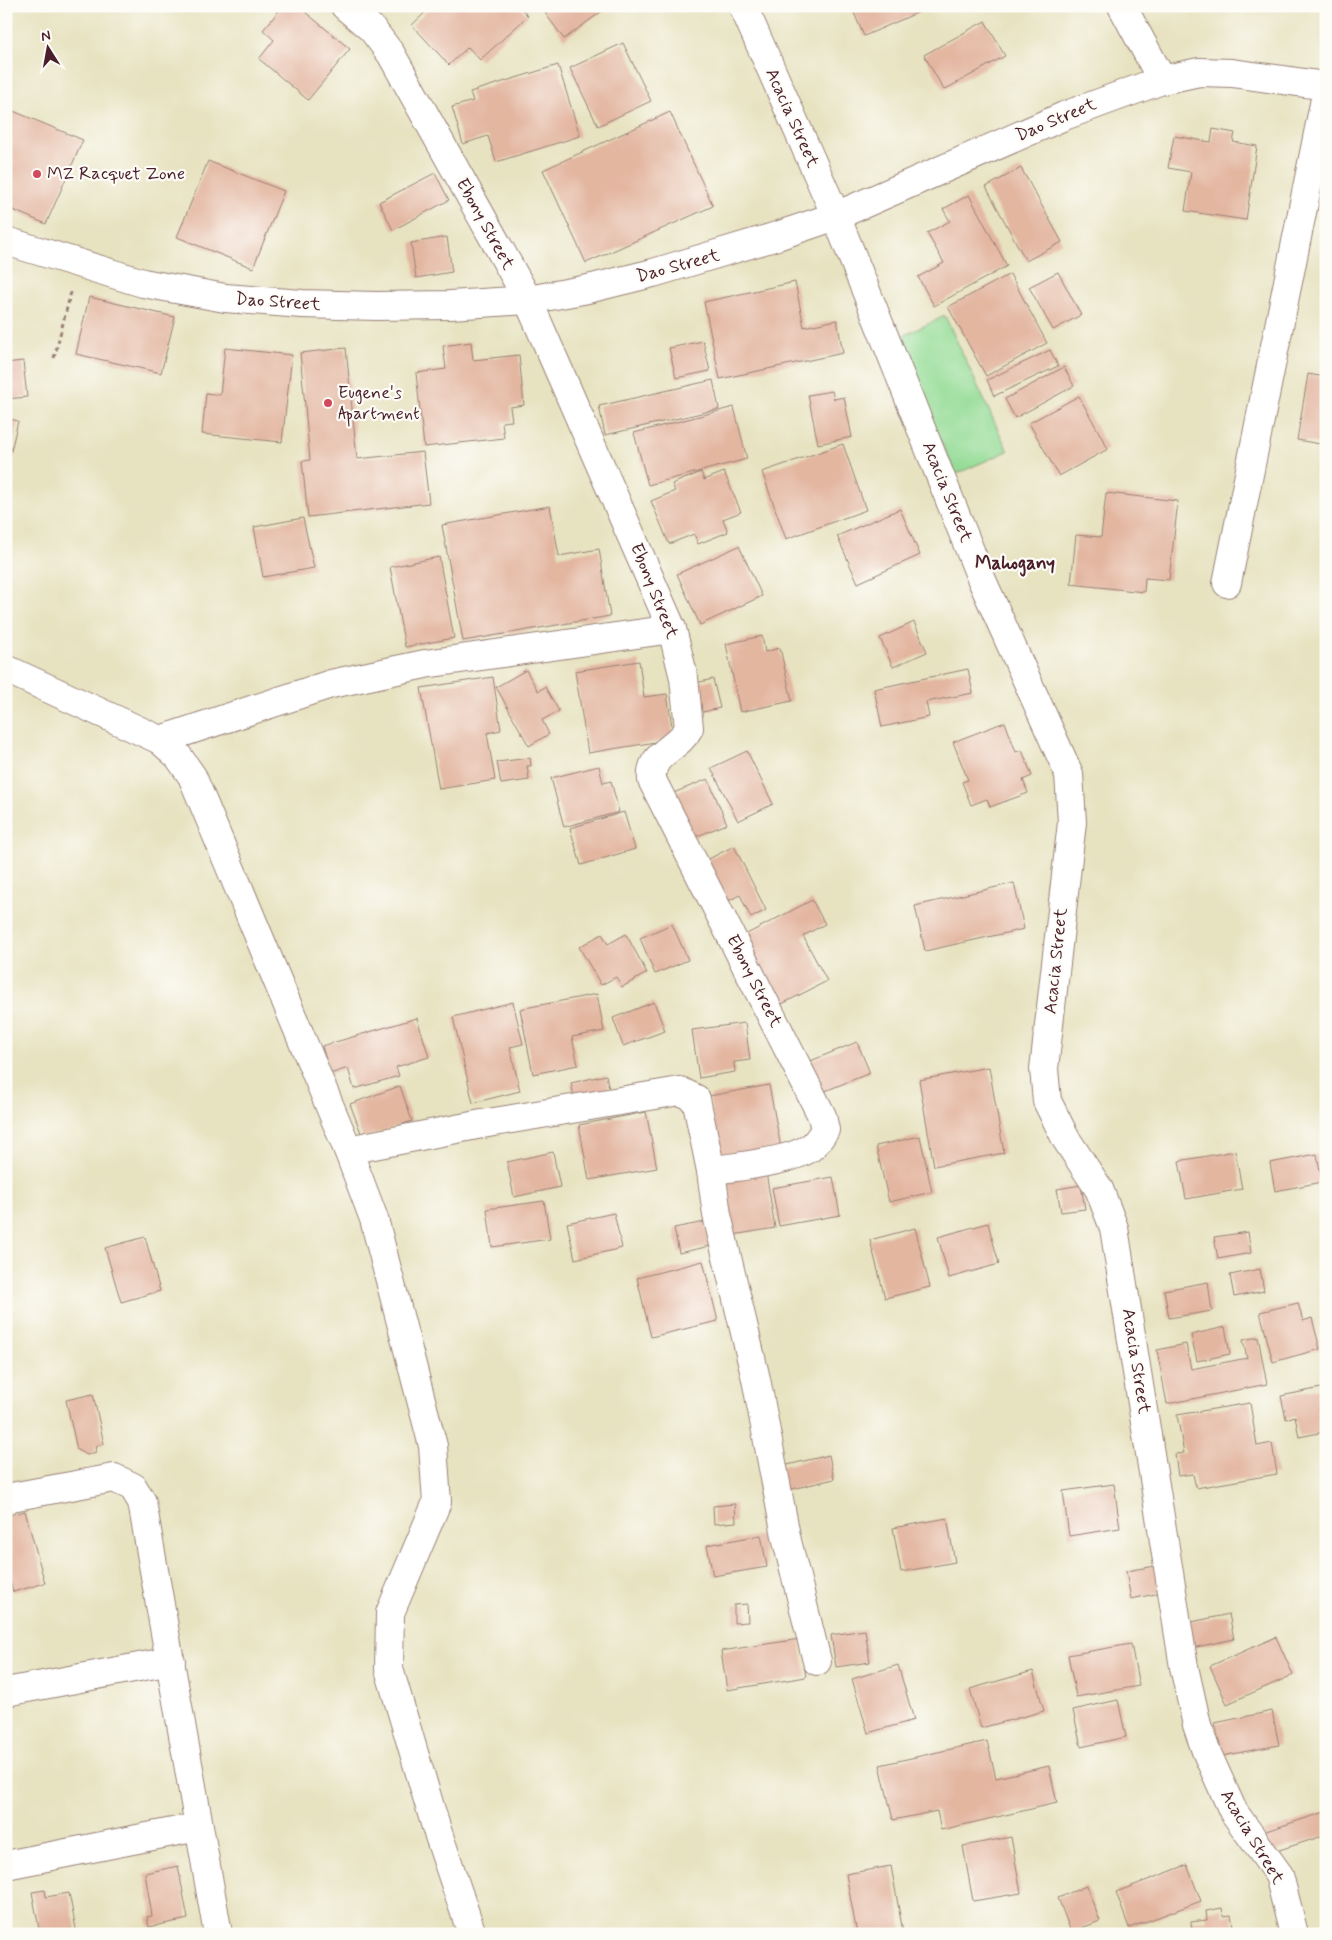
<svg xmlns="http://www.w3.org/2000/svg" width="1332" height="1940" viewBox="0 0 1332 1940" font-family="Mynerve,sans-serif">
<rect width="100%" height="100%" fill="#fdfcf7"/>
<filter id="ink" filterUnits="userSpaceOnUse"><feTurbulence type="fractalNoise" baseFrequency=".02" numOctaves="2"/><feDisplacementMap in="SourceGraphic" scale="10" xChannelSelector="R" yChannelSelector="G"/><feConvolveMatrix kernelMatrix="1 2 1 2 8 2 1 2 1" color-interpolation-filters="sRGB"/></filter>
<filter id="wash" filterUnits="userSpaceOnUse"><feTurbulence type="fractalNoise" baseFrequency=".0096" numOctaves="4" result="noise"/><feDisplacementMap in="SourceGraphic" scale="20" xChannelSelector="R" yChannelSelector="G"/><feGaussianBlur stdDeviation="1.12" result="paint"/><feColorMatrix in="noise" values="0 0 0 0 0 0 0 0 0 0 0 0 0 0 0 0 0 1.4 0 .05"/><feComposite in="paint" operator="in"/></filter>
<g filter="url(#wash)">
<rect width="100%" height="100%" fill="#e7e2c0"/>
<polygon fill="#94dc96" stroke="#6f7e60" points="945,316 1008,451 956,474 894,340"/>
<g id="blocks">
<g fill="#e3b6a0">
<polygon points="283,6 298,6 350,49 308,100 259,59 274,40 263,30"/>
<polygon points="432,6 519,6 528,16 480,60 468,47 449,65 412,25"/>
<polygon points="540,6 609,6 564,39"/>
<polygon points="851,6 925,6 926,9 864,36"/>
<polygon points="985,21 1005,56 944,90 924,55"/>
<polygon points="623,43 651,101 598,126 570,68"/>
<polygon points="558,65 580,136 496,162 488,136 463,144 452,107 473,101 470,92"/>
<polygon points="6,108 83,140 46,224 6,207"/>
<polygon points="670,112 713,206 586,263 543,170"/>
<polygon points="1213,129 1235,133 1233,142 1257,146 1246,220 1185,211 1191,172 1168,168 1174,136 1211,142"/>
<polygon points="208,161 284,191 253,268 177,237"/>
<polygon points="1021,168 1062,242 1026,261 986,187"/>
<polygon points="435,173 449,200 393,230 379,202"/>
<polygon points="969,195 1007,266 934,306 918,277 944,263 927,233 950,221 943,209"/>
<polygon points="447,237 452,272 416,278 411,243"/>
<polygon points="1058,272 1081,315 1053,330 1029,287"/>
<polygon points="1010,274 1047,343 986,376 948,307"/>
<polygon points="795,282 804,327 837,320 843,353 720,379 704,302"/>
<polygon points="89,297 175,317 161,373 76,354"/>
<polygon points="703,341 710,371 676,378 669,348"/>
<polygon points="471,342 473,360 519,355 524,405 510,407 512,421 502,422 504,438 424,447 416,373 446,369 443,346"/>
<polygon points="225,348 292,355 282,442 202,434 206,393 220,395"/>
<polygon points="346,348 357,459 423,452 429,503 308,517 302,461 310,460 300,353"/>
<polygon points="1050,350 1058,366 994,396 987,380"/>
<polygon points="23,361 27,397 6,399 6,363"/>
<polygon points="1064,367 1074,386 1015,418 1005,399"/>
<polygon points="1308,374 1326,377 1326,445 1297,440"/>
<polygon points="713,380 719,409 605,435 599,406"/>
<polygon points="832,391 834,399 844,397 852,437 818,444 808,395"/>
<polygon points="1079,396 1108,449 1059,476 1029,423"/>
<polygon points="734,407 747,459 648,485 634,433"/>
<polygon points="6,418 18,421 7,468 6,468"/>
<polygon points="843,444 866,510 786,539 762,472"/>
<polygon points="701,472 704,480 724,472 741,512 723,519 728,532 698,544 694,534 669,544 651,501 675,491 672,484"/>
<polygon points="1106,493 1178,501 1169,580 1145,578 1144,592 1071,584 1076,535 1101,537"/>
<polygon points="550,506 559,556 599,549 610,616 463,641 442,525"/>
<polygon points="900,509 920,555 858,583 837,536"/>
<polygon points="303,518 314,568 263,577 254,527"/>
<polygon points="739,546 762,596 700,625 677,574"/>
<polygon points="439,557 454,638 405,647 390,567"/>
<polygon points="914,622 927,652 893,667 880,638"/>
<polygon points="762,636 765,652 780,648 792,701 740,712 726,644"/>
<polygon points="639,661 644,697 667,694 674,739 588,753 575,671"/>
<polygon points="968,669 973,693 926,702 929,717 882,727 874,689"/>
<polygon points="526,670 538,691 545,687 559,711 542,720 549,734 529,746 496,687"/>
<polygon points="493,677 501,730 487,733 495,780 439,789 421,688"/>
<polygon points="713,679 720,708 694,714 687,685"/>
<polygon points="1005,722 1016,752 1022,750 1032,776 1023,780 1028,793 990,807 987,799 971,805 962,782 968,780 953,742"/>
<polygon points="747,751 773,804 738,821 711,768"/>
<polygon points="530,758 531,766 527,766 529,780 501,784 497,762"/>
<polygon points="599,766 603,783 611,781 619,812 564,827 551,778"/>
<polygon points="708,779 727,824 690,839 671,794"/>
<polygon points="624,812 635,849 581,865 570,828"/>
<polygon points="734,846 766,910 751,918 740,895 720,905 699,864"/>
<polygon points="1014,883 1024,929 925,951 915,906"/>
<polygon points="812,900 825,924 803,936 827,981 778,1006 741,937"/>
<polygon points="672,924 688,960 655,974 640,938"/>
<polygon points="602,934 608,944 626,934 647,973 622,987 616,977 601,985 579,947"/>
<polygon points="597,994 604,1031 572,1037 578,1065 533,1074 520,1009"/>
<polygon points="513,1002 523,1044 510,1047 520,1091 473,1103 453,1017"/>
<polygon points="654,1002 665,1031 623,1046 613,1018"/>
<polygon points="417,1018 429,1057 396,1067 399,1076 354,1089 348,1068 330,1074 322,1046"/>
<polygon points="745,1023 750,1060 734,1062 735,1072 699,1078 692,1030"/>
<polygon points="857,1042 870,1073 820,1093 808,1062"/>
<polygon points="989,1067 1004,1153 934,1166 919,1080"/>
<polygon points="606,1075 610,1094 575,1101 571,1083"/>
<polygon points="769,1085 781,1148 720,1159 709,1096"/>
<polygon points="400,1086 412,1121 363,1138 350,1104"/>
<polygon points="646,1112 657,1168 589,1180 579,1125"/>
<polygon points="920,1136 932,1192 889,1202 876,1146"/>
<polygon points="1235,1151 1242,1189 1186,1199 1179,1161"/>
<polygon points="553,1152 560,1187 514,1197 507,1162"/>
<polygon points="1317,1154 1322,1182 1275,1191 1270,1163"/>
<polygon points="766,1172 775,1228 727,1236 718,1179"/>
<polygon points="833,1177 840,1215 779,1226 772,1188"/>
<polygon points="1081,1185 1085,1209 1061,1212 1057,1189"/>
<polygon points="544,1201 550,1239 492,1247 487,1209"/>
<polygon points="614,1213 622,1248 575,1259 567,1223"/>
<polygon points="705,1222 710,1246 679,1253 674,1228"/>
<polygon points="988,1223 999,1264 949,1278 938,1237"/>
<polygon points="915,1228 930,1287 885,1298 870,1240"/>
<polygon points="1248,1232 1251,1253 1218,1259 1214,1237"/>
<polygon points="145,1237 160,1291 121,1302 105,1248"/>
<polygon points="703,1261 718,1321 651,1337 637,1278"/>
<polygon points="1260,1269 1264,1291 1234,1297 1230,1275"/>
<polygon points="1208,1282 1212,1311 1169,1318 1164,1290"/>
<polygon points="1298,1303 1303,1321 1312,1318 1320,1349 1273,1362 1260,1312"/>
<polygon points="1225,1327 1230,1354 1197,1361 1191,1335"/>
<polygon points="1258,1337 1267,1384 1167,1404 1157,1350 1186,1344 1191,1369 1247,1358 1243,1340"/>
<polygon points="1326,1387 1326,1407 1319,1408 1324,1432 1299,1437 1295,1416 1286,1419 1281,1396"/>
<polygon points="93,1394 104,1444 95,1446 96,1452 87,1455 77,1450 66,1400"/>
<polygon points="1250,1403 1257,1446 1272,1443 1277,1474 1196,1488 1193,1474 1178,1476 1175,1454 1184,1453 1177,1415"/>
<polygon points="829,1455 834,1479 784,1491 779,1467"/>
<polygon points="1321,1467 1326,1467 1326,1487 1325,1487"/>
<polygon points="1114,1484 1120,1528 1069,1536 1063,1491"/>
<polygon points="735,1504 736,1522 714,1524 713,1506"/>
<polygon points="25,1511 45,1583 13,1592 6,1568 6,1516"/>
<polygon points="947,1518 955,1562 901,1572 893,1528"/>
<polygon points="761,1535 767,1567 713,1576 707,1545"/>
<polygon points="1155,1566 1160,1593 1131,1599 1126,1571"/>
<polygon points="747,1604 748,1622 734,1623 734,1605"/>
<polygon points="1229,1614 1234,1639 1192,1648 1187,1623"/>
<polygon points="865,1630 870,1662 836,1667 831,1635"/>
<polygon points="1276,1637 1293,1675 1227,1704 1210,1666"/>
<polygon points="800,1639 806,1677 727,1690 721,1651"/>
<polygon points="1131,1644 1139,1686 1076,1697 1068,1655"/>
<polygon points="898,1665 914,1720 868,1733 852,1679"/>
<polygon points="1033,1671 1044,1711 981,1728 970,1689"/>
<polygon points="1118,1700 1126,1737 1081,1747 1073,1710"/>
<polygon points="1272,1711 1279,1745 1222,1756 1215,1723"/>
<polygon points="987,1741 996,1778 1049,1766 1057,1803 941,1830 937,1811 893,1820 880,1765"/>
<polygon points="1325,1812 1326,1835 1270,1853 1263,1832"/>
<polygon points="1011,1837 1021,1893 973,1901 963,1846"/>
<polygon points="1187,1865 1201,1901 1129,1928 1116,1892"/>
<polygon points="178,1866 188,1919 149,1927 147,1917 152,1916 145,1873"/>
<polygon points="891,1866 903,1932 857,1934 846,1874"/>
<polygon points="1086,1886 1100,1921 1071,1932 1058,1898"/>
<polygon points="45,1890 46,1897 69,1893 77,1934 40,1934 32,1892"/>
<polygon points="1222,1908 1223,1916 1231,1915 1234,1932 1192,1934 1191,1922 1207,1920 1206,1911"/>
</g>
</g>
</g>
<g filter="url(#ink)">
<use href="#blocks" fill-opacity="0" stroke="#988076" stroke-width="1"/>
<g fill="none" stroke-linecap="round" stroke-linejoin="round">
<g stroke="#988076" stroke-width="30">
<g id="minor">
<path d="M345,6L372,29L391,54L528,300L672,629L684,678L689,728C678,750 649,752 652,780L822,1116L825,1130C821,1136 816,1144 810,1148C788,1162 738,1166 711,1171"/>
<polyline points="743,6 836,216 981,578 1069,774 1072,822 1044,1069 1047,1101 1066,1139 1099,1189 1114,1228 1184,1667 1197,1725 1206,1751 1233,1811 1279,1875 1294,1934"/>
<polyline points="1122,6 1162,80"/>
<polyline points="6,241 143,283 225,298 302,304 376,306 450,305 528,300 588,289 653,273 777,236 836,216 1064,116 1162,80 1199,72 1232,73 1326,86"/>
<polyline points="1227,583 1326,94"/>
<polyline points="6,669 160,740 178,756 192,776 348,1150 374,1219 433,1446 437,1502 390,1613 389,1669 436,1827 472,1934"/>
<polyline points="160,740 331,684 425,664 672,629"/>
<polyline points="348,1150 482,1124 680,1091 696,1099 711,1171 717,1215 756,1379 787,1541 817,1661"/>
<polyline points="6,1498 114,1478 133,1487 142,1502 218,1934"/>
<polyline points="6,1692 171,1661"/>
<polyline points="6,1865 198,1827"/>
</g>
</g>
<polyline stroke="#988076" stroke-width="3" stroke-dasharray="4 4" stroke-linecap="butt" points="54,358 71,292"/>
<use href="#minor" stroke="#fff" stroke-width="28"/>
</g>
</g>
<g fill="#d1495b" stroke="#fdfcf7" stroke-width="2">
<circle cx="37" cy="174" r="5"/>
<circle cx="328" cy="403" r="5"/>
</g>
<g text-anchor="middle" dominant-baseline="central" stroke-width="4.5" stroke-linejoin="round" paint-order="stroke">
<g font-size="18" fill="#4a1f2b" stroke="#fdfcf7">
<text transform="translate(792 118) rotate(66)">Acacia Street</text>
<text transform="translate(1056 120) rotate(-23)">Dao Street</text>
<text transform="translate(485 224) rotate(61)">Ebony Street</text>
<text transform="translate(678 266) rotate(-15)">Dao Street</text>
<text transform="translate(278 302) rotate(4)">Dao Street</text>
<text transform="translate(947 492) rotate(68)">Acacia Street</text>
<text transform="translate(654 591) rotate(68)">Ebony Street</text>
<text transform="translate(1056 961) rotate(-84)">Acacia Street</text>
<text transform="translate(754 981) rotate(63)">Ebony Street</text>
<text transform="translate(1136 1361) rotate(81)">Acacia Street</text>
<text transform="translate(1252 1837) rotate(59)">Acacia Street</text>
</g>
<g font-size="18" fill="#4a1f2b" stroke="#fdfcf7" text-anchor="start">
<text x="47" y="174">MZ Racquet Zone</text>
<text x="338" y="393">Eugene's<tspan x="338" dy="21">Apartment</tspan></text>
</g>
<g font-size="19" font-weight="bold" fill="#4a1f2b" stroke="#fdfcf7">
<text x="1015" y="563">Mahogany</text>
</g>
</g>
<rect width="1332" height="1940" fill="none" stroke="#fdfcf7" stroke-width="25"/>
<g transform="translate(48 48) rotate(349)" stroke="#fdfcf7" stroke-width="4" paint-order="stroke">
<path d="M0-4L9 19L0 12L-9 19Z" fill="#4a1f2b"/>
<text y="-8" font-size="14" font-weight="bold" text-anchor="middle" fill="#4a1f2b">N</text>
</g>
</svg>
